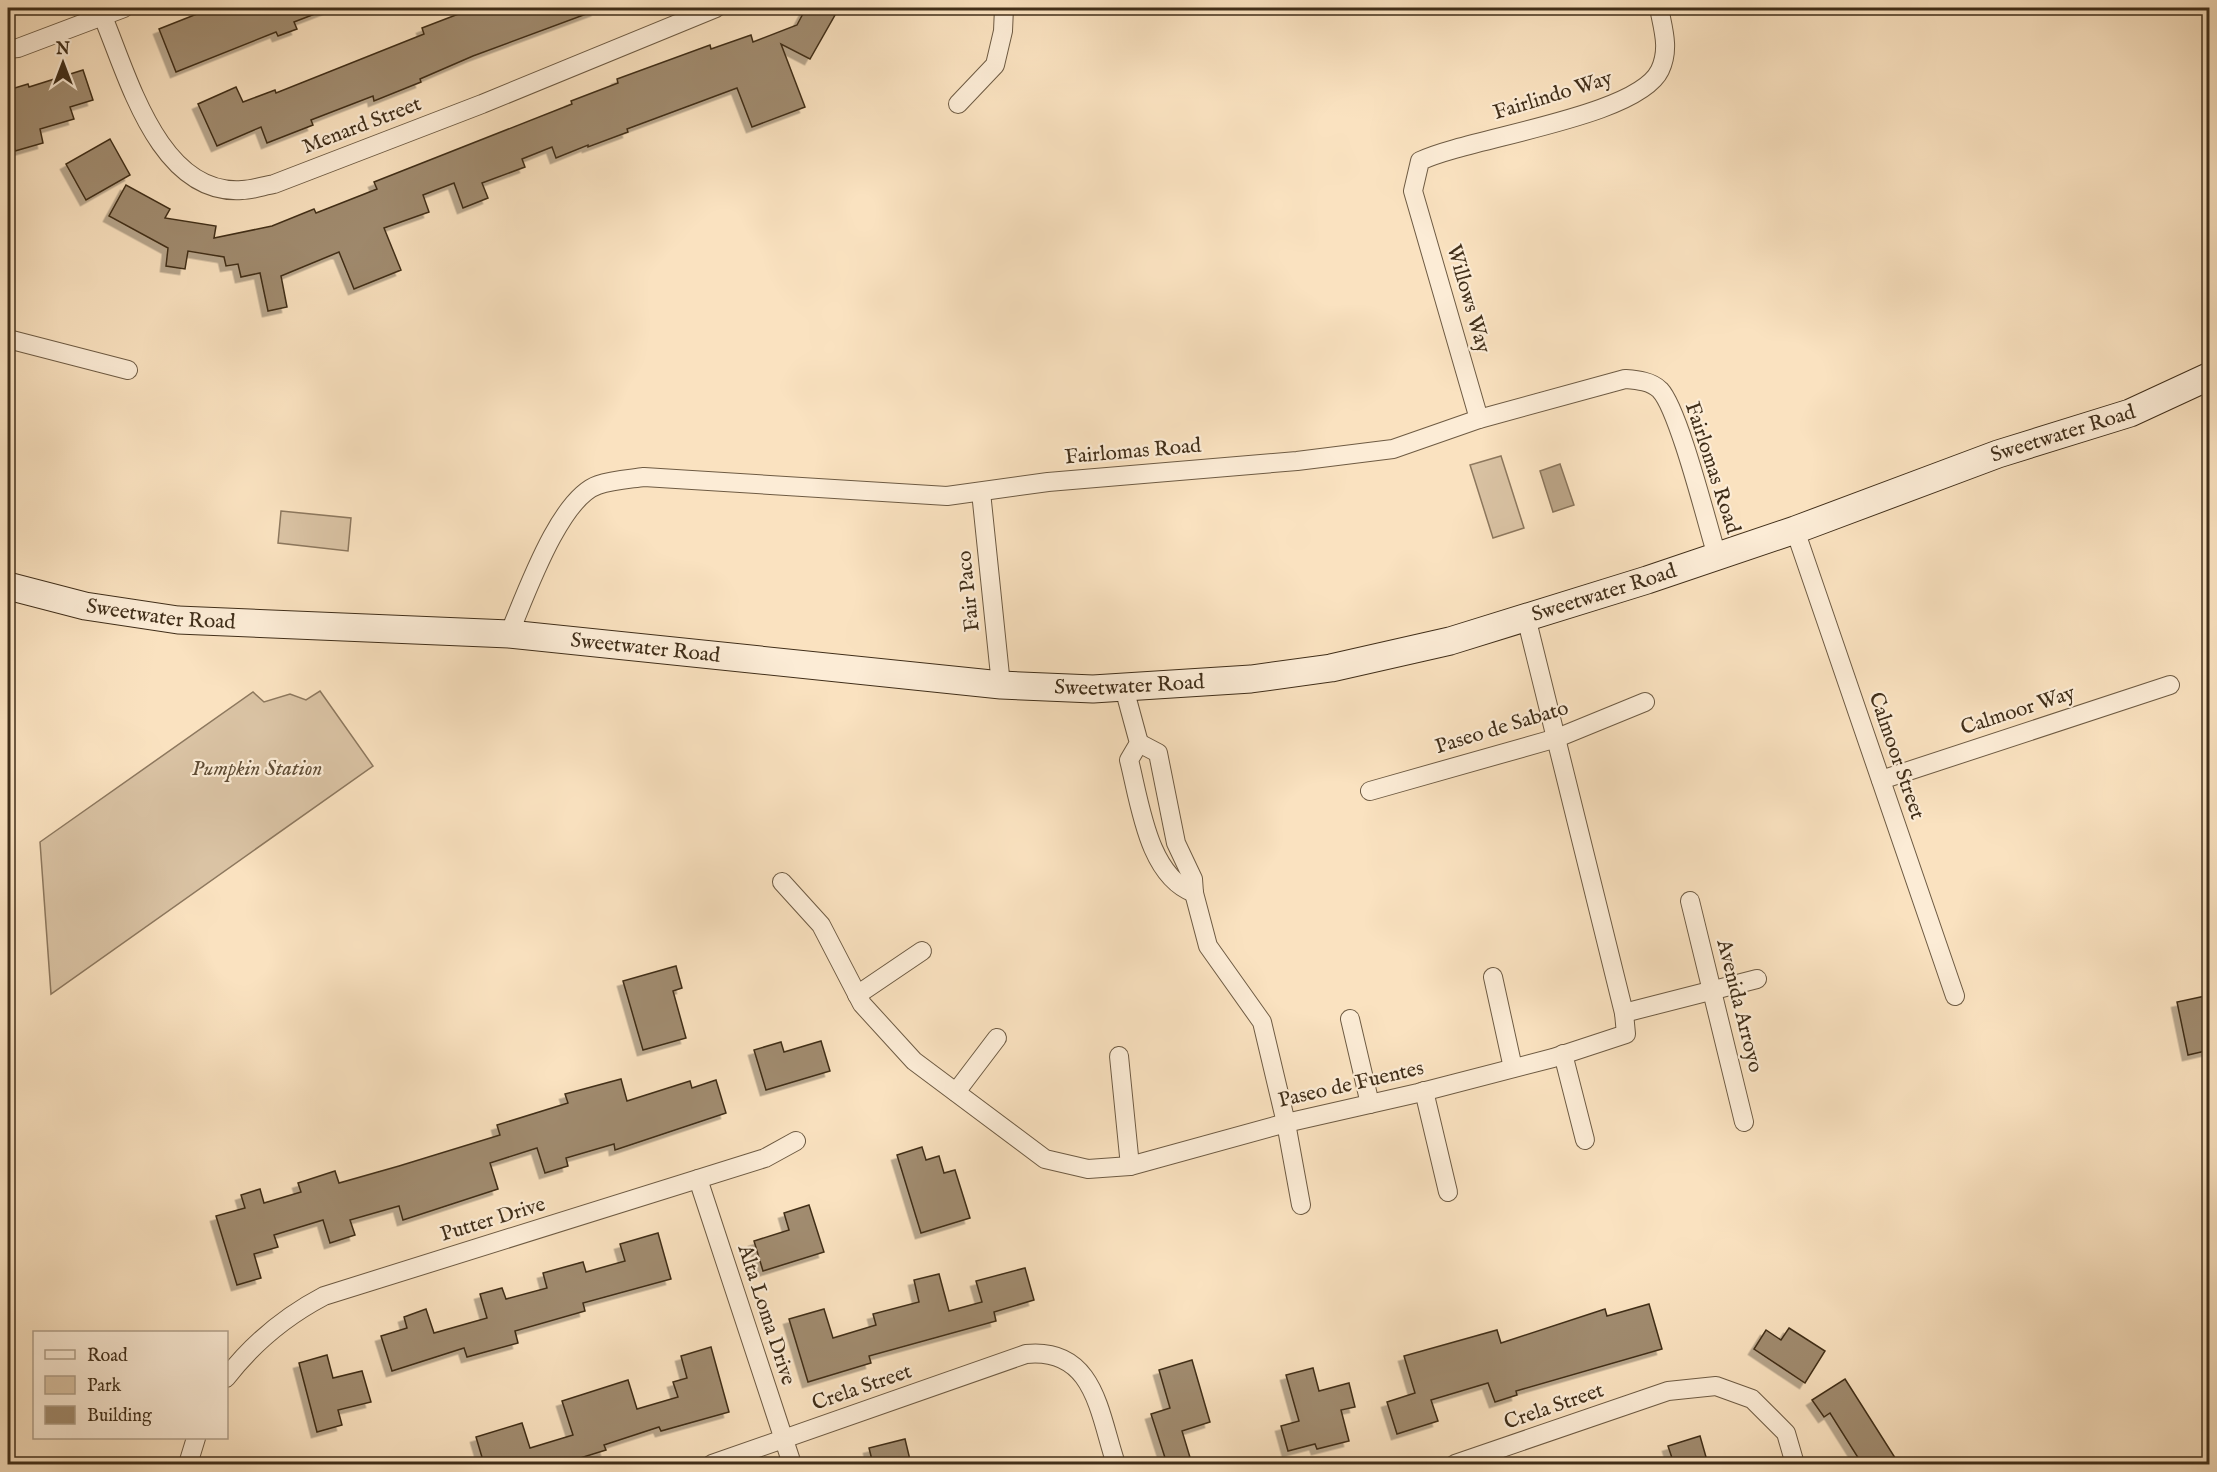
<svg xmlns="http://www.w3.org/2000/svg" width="2217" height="1472" viewBox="0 0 2217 1472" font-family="'IM FELL English',serif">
<defs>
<filter id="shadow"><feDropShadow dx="-5.5" dy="5.5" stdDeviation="0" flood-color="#0004"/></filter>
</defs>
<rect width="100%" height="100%" fill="#fae2c0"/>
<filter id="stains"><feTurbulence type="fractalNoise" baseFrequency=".00333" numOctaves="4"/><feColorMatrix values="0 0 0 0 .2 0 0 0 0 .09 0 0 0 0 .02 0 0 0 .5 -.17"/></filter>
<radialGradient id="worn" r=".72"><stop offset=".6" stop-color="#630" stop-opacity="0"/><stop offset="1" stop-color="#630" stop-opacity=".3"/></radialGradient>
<g fill="#dac3a4" stroke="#8d785e" stroke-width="1.5">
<polygon points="1501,456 1524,528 1493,538 1470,465"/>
<polygon points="281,511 351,518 348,551 278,543"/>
<polygon points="320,691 373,766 51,994 40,842 253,692 264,702 290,694 306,700"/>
</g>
<polygon fill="#bba587" stroke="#8a755b" stroke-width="1.5" points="1560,464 1574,505 1553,512 1540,471"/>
<g fill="#a18c70" stroke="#402e19" stroke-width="1.5" filter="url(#shadow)">
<polygon points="212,8 328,8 328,9 294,22 297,29 278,36 276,32 176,72 159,29"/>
<polygon points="474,8 597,10 473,56 420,79 421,82 374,101 373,96 311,120 313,125 267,143 261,127 217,146 198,104 236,87 243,102 275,90 276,93 424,34 422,28"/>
<polygon points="806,8 822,8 835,15 810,59 781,44 805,107 752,127 737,88 627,129 628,132 588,147 588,145 556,158 552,147 522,159 525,167 482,183 488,198 463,208 454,183 423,195 429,212 384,228 401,270 354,289 339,252 281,276 287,307 268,311 260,273 241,277 238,264 226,266 224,257 188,251 185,269 166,266 168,248 109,216 126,185 170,209 165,218 216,226 214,238 272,226 314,209 316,213 377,189 374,182 572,104 571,101 618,83 617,79 710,45 711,49 751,35 753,42 797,25"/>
<polygon points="83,70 93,100 70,107 74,119 40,129 43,143 15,151 8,124 8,90 28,84 29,87"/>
<polygon points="110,139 130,175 86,200 66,164"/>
<polygon points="676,966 682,988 673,991 686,1038 643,1050 623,981"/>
<polygon points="2210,995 2210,1050 2188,1055 2177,1002"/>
<polygon points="821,1041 830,1071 766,1090 754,1050 781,1042 784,1052"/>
<polygon points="621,1079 627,1101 690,1081 692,1088 716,1080 726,1113 615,1150 614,1144 566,1158 568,1166 545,1173 537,1148 490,1163 498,1189 403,1220 399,1206 350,1220 355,1235 330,1243 323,1220 274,1235 278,1247 254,1254 261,1278 237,1285 216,1216 245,1208 241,1195 260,1189 264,1203 301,1192 298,1183 335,1171 339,1183 399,1166 500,1135 497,1125 568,1103 565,1094"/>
<polygon points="922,1147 926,1160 939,1156 944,1173 955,1170 970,1218 921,1233 897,1155"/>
<polygon points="809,1205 824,1252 763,1271 754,1241 789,1230 784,1213"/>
<polygon points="658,1233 671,1279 583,1303 585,1311 515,1331 518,1343 467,1357 464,1348 392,1371 381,1336 407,1328 404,1317 426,1309 434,1333 487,1318 480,1294 502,1288 506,1299 547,1288 543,1273 583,1262 586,1272 625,1261 620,1244"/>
<polygon points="1025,1268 1034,1300 994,1312 996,1321 869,1356 871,1363 808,1382 789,1319 824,1309 833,1338 876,1325 873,1314 919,1302 914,1280 939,1274 949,1311 982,1302 976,1281"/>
<polygon points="1649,1304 1662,1349 1516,1391 1517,1395 1495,1402 1488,1383 1431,1400 1438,1421 1397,1434 1387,1402 1415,1393 1404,1356 1497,1330 1501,1343 1605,1309 1607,1316"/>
<polygon points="1789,1328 1825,1351 1805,1383 1754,1349 1766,1330 1781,1340"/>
<polygon points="711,1347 729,1412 661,1431 659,1427 604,1445 606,1450 561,1464 484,1464 476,1437 522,1423 530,1448 573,1435 562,1401 628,1380 637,1409 678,1397 673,1382 687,1378 681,1356"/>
<polygon points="327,1355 333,1378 362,1371 371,1402 338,1410 342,1425 317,1432 299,1363"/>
<polygon points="1192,1360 1210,1422 1182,1431 1192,1464 1167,1464 1151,1414 1170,1408 1159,1370"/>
<polygon points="1313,1368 1319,1391 1349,1383 1355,1407 1341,1410 1349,1441 1317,1449 1315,1444 1288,1451 1281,1426 1299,1421 1286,1375"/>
<polygon points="1845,1379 1899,1464 1862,1464 1830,1413 1824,1417 1812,1400"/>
<polygon points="1700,1436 1708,1464 1674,1464 1668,1446"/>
<polygon points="905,1439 911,1464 873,1464 869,1448"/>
</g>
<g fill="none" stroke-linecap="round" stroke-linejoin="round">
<g stroke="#6e5b43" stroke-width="20">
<g id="minor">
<path d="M103,17C128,76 159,196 242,190C252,190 263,186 274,184L482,104L716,8"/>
<polyline points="8,49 18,48 124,8"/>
<polyline points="958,104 995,65 1003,31 1004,8"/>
<polyline points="8,339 128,370"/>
<path d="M1479,419L1413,191L1420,161C1471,137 1638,117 1660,70C1670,49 1663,29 1659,8"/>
<polyline points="981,492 1001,685"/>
<polyline points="1795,530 1955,996"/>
<path d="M509,634C525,597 559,498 598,485C612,480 630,479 644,477L947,496L1048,482L1297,461L1393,449L1479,419L1625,379C1637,380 1651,381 1660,390C1679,410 1707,524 1717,556"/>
<path d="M1124,688L1139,743L1129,760C1140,803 1148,876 1194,893"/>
<polyline points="1139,743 1158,753 1176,843 1193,879 1194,893 1208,946 1262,1022 1286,1123 1301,1205"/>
<polyline points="1881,780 2170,685"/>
<polyline points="1370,791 1557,738 1645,702"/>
<polyline points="782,882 821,925 862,1004 914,1061 1045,1159 1088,1169 1130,1166 1286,1123 1418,1093 1553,1058 1626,1034 1624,1013 1526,617"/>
<polyline points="1690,901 1744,1122"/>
<polyline points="1493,977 1513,1068"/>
<polyline points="857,995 922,951"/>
<polyline points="1624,1013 1757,979"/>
<polyline points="1350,1019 1370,1104"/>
<polyline points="1563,1054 1585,1140"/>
<polyline points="1119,1056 1130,1166"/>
<polyline points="1424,1091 1448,1192"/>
<polyline points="956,1092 997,1038"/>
<polyline points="698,1179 792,1464"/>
<path d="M226,1378C253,1343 284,1317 324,1296L765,1158L796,1141"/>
<polyline points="188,1464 196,1438"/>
<path d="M712,1464L1026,1354C1095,1347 1099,1414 1116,1464"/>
<polyline points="1455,1464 1668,1391 1716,1386 1752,1399 1786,1433 1795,1464"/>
</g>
</g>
<g stroke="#402e19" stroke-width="29">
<g id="secondary">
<path id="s1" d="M8,586L85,606L178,620L509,634L1001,685L1093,689L1251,679L1331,668L1450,641L1647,580L1795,530L1998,454L2130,413L2210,376"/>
</g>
</g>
<use href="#minor" stroke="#fcecd6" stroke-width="18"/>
<use href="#secondary" stroke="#fcecd6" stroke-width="27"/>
</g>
<g text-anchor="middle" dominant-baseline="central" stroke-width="4.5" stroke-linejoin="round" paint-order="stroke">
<g font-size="21" fill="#402e19" stroke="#fcecd6">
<text transform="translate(1553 96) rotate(-17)">Fairlindo Way</text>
<text transform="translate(362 126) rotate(-21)">Menard Street</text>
<text transform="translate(1468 299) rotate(74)">Willows Way</text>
<text stroke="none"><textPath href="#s1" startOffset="2100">Sweetwater Road</textPath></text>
<text transform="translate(1133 452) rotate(-5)">Fairlomas Road</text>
<text transform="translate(1712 468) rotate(72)">Fairlomas Road</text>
<text transform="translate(969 591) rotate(-96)">Fair Paco</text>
<text stroke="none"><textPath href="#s1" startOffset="1614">Sweetwater Road</textPath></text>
<text stroke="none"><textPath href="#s1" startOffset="156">Sweetwater Road</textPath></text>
<text stroke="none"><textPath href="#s1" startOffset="642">Sweetwater Road</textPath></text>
<text stroke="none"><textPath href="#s1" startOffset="1128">Sweetwater Road</textPath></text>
<text transform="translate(2018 711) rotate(-18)">Calmoor Way</text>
<text transform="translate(1502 728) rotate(-17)">Paseo de Sabato</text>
<text transform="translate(1896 756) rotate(71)">Calmoor Street</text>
<text transform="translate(1739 1006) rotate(76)">Avenida Arroyo</text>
<text transform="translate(1351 1085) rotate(-13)">Paseo de Fuentes</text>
<text transform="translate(493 1220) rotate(-17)">Putter Drive</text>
<text transform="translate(766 1315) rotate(72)">Alta Loma Drive</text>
<text transform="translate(862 1388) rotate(-19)">Crela Street</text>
<text transform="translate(1554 1407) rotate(-19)">Crela Street</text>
</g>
<g font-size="21" font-style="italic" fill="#5f4c35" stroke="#fcecd6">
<text x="257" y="769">Pumpkin Station</text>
</g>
</g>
<rect width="2217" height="1472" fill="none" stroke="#fae2c0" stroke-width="30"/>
<rect x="9" y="9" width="2199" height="1454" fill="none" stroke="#402e19" stroke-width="3"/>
<rect x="15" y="15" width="2187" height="1442" fill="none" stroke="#402e19" stroke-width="1.5"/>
<rect x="33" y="1331" width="195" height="108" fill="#fcecd6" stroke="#b1a08a" stroke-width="1.5"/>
<rect x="45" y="1350" width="30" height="9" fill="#fcecd6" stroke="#b1a08a" stroke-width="1.5"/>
<text x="87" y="1361" font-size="18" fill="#402e19">Road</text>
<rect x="45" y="1376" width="30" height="18" fill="#dac3a4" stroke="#b1a08a" stroke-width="1.5"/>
<text x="87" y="1391" font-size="18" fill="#402e19">Park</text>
<rect x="45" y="1406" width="30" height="18" fill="#a18c70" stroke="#b1a08a" stroke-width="1.5"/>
<text x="87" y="1421" font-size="18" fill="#402e19">Building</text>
<g transform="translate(63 63)" stroke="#fcecd6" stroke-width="4.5" paint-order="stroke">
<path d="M0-4.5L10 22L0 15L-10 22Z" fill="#402e19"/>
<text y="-9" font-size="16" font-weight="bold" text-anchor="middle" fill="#402e19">N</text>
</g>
<rect width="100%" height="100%" filter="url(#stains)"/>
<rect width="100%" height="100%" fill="url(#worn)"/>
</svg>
